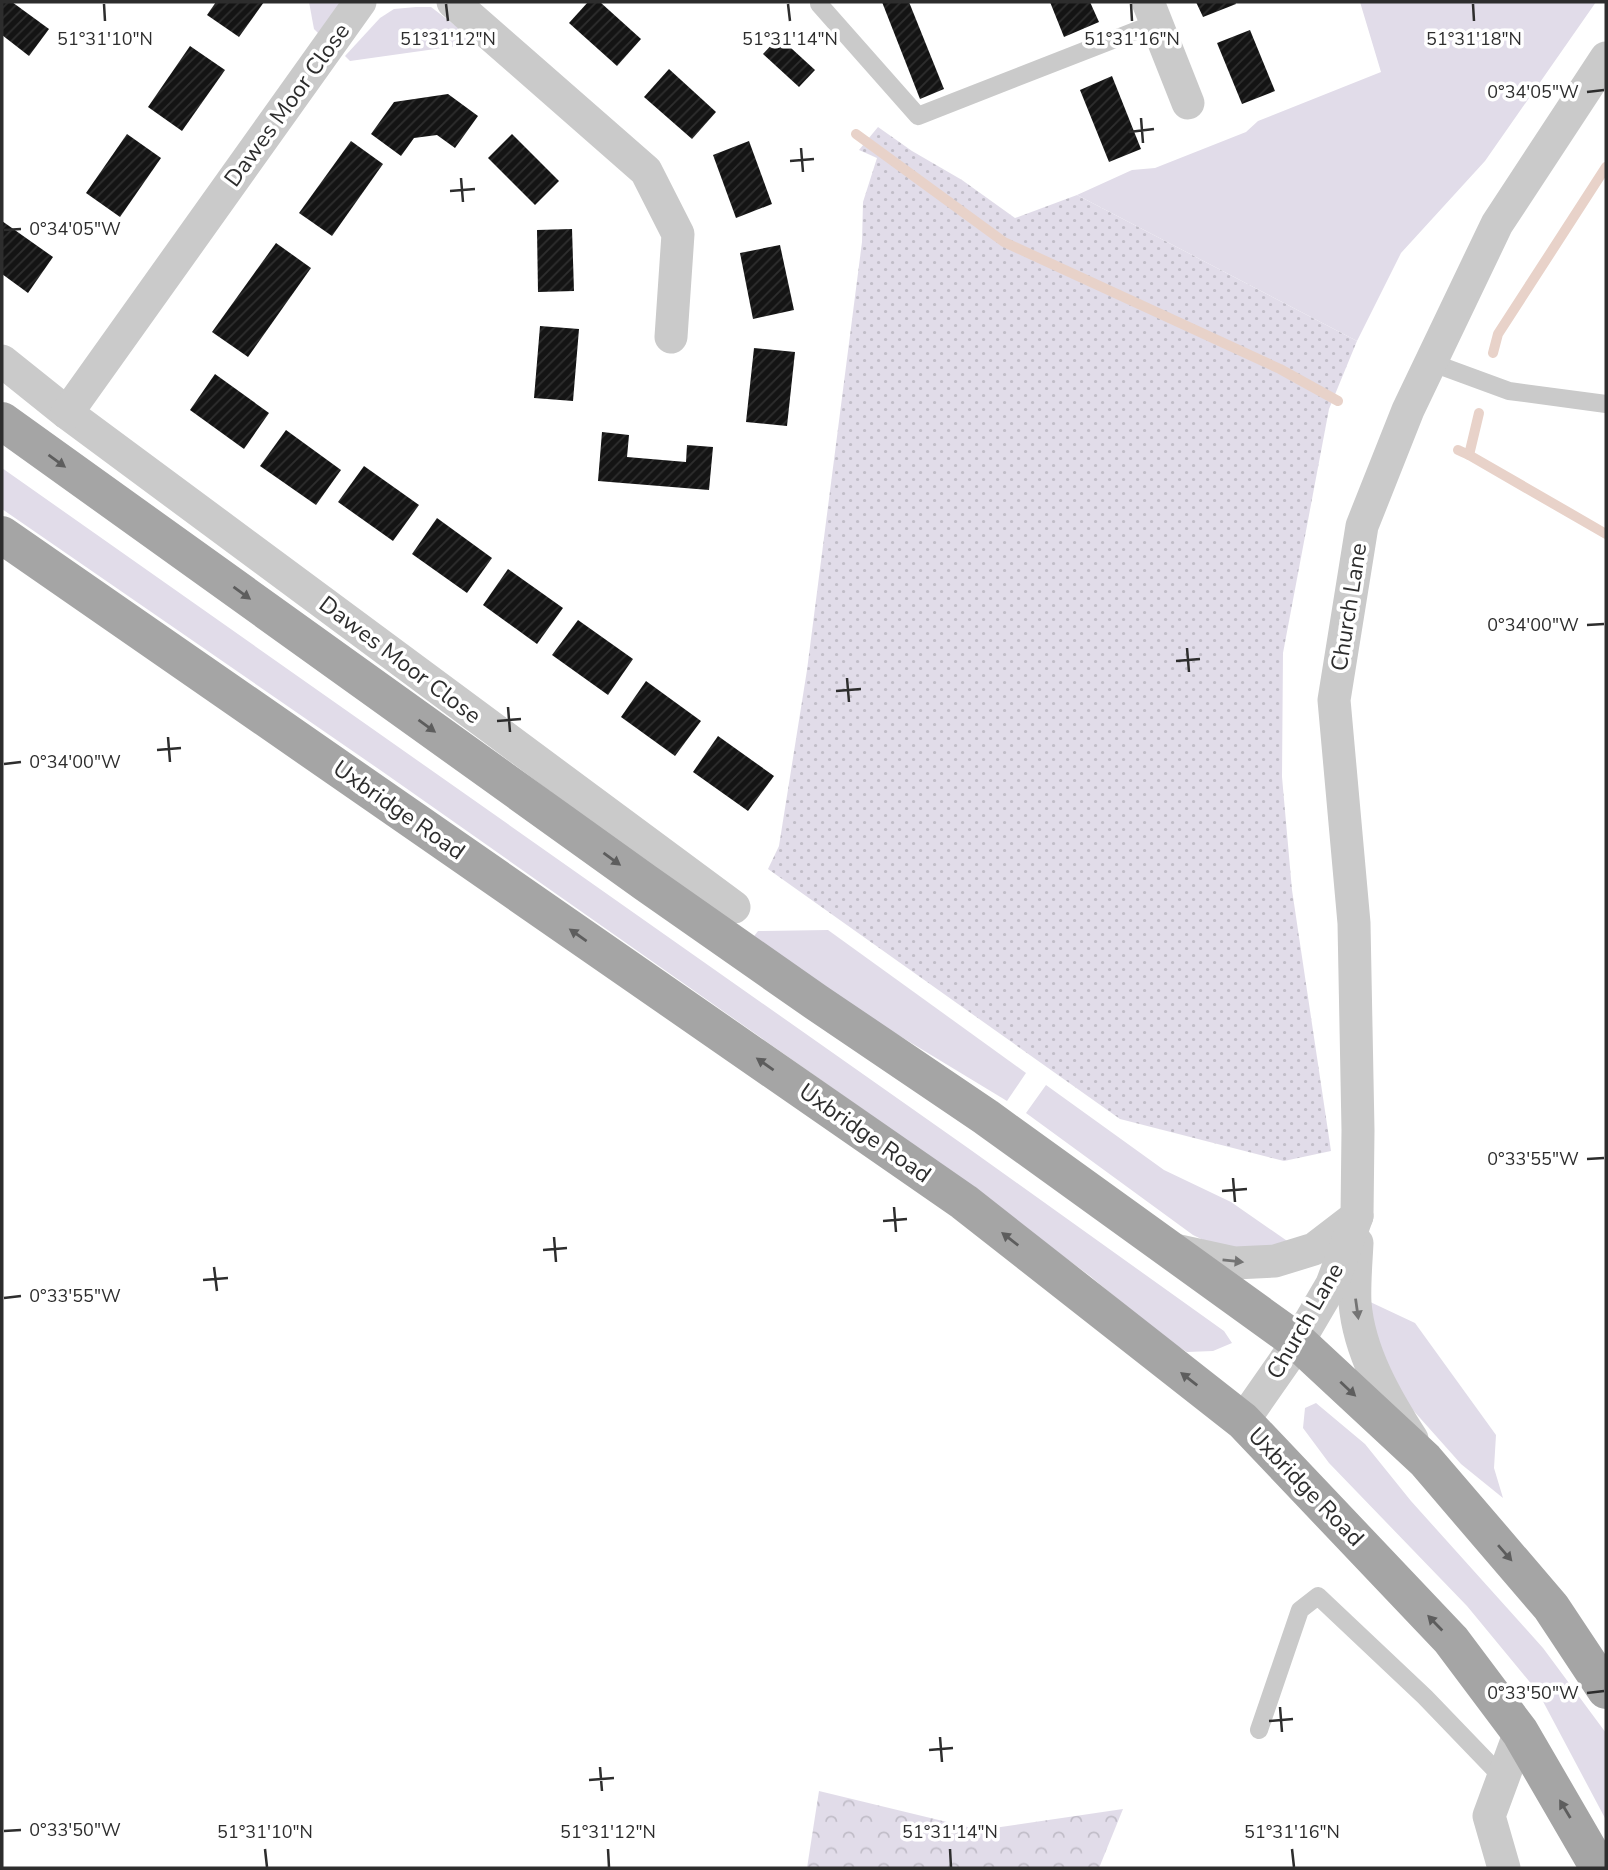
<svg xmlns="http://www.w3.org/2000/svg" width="1608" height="1870" viewBox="0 0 1608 1870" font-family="'Nunito Sans',sans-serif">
<defs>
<pattern id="forest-crowns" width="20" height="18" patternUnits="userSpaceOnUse" patternTransform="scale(1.75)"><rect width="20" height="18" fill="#e1dce9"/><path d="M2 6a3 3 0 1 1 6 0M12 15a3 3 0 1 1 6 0" fill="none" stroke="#c1bdc8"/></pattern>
<pattern id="park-dots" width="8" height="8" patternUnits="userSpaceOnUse" patternTransform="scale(1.75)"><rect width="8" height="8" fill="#e1dce9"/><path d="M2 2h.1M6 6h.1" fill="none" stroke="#c1bdc8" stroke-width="1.8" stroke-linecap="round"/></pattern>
<pattern id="building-hatch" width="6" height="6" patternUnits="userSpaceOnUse" patternTransform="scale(1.75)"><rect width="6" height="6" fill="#141414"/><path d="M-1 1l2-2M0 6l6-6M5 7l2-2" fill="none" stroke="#2e2e2e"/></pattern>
</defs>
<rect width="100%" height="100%" fill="#fff"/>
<g fill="#e1dce9">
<polygon points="309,2 346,2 321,36 314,29"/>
<polygon points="1360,2 1596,2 1485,161 1401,253 1357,341 1077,195 1132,170 1155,168 1246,132 1258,121 1381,72"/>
<polygon points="416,7 431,7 478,43 350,61 345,56 380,18 394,9"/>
<polygon points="2,468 968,1148 1224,1331 1232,1343 1213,1351 1187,1352 1164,1338 1090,1276 878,1120 383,772 2,509"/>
<polygon points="828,930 1026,1073 1007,1101 748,944 758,931"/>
<polygon points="1046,1085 1164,1170 1231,1202 1293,1245 1226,1251 1193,1235 1026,1113"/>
<polygon points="1366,1300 1415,1323 1496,1435 1494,1468 1503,1498 1461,1464 1404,1400 1379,1360"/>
<polygon points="1316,1403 1365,1444 1411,1501 1543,1648 1606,1733 1606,1820 1538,1692 1467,1606 1329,1463 1303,1428 1305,1408"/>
</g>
<polygon fill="url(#forest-crowns)" points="819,1791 980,1830 1123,1809 1099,1868 807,1868"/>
<polygon fill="url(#park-dots)" points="878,127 912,151 962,180 1015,218 1077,195 1357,341 1329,409 1283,653 1282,777 1292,890 1331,1151 1284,1161 1120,1119 768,869 779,846 807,670 862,242 863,202 877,158 859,150"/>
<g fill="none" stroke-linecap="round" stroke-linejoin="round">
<g stroke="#e8d2c9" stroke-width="10">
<polyline points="856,134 1004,242 1280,369 1338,401"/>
<polyline points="1493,353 1498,334 1606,167"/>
<polyline points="1458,450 1469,455 1479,413"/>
<polyline points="1469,455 1606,534"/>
</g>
</g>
<g fill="url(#building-hatch)">
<polygon points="2,2 12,2 49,29 29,56 2,35"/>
<polygon points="216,2 264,2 239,37 207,15"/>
<polygon points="588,2 600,2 641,39 617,66 569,23"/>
<polygon points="882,2 909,2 944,89 920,99"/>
<polygon points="1050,2 1090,2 1099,22 1064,37"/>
<polygon points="1196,2 1235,2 1236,4 1203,17"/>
<polygon points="1250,30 1275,91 1242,104 1217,43"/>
<polygon points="779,37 815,70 799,87 763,54"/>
<polygon points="190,46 225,70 182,131 148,107"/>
<polygon points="669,69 716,112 692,139 644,97"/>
<polygon points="1112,76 1141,149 1109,162 1080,90"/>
<polygon points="448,94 478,116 455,148 437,135 414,138 401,156 371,134 394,102"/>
<polygon points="127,134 161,158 120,217 86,193"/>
<polygon points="512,134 559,181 535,205 488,158"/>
<polygon points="351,141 383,164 332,236 299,213"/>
<polygon points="749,141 772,204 736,218 713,155"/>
<polygon points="2,221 53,257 28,293 2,274"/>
<polygon points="572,229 574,291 538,292 537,230"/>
<polygon points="276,243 311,268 248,357 212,332"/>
<polygon points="780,245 794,310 753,319 740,253"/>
<polygon points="540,326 579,329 573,401 534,398"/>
<polygon points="754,348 795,352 787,426 746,422"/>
<polygon points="215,374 269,413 244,449 190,410"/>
<polygon points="286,430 341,470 316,505 260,466"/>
<polygon points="602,432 629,435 627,457 686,462 687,445 713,447 709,490 598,481"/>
<polygon points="364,466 419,505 393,541 338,502"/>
<polygon points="437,518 492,558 467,593 412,554"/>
<polygon points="508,569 563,608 537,644 483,605"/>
<polygon points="578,620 633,659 608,695 552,655"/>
<polygon points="646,681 701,721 675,756 621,717"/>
<polygon points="718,736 774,776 748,811 693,772"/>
</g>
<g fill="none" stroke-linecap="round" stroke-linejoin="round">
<g stroke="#cacaca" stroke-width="18">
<polyline points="819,4 918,116 1156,23"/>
<polyline points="1430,362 1509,391 1606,404"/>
<polyline points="1259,1730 1300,1610 1318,1596 1425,1697 1503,1778"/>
</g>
<g stroke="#cacaca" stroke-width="33">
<polyline points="453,2 646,171 678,234 671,337"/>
<polyline points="1148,2 1188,103"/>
<polyline points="2,361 67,413 734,907"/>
<polyline points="67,413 360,2"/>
<path d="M1357,1243C1356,1263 1354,1284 1355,1303C1359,1352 1386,1399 1412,1439"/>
<polyline points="1171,1249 1235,1263 1275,1261 1314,1249 1357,1216"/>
<polyline points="1243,1421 1298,1342 1332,1284 1357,1216 1358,1130 1354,923 1334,700 1362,526 1408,410 1497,224 1606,58"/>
<polyline points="1504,1868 1489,1816 1520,1732"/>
</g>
<g stroke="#a5a5a5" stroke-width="38">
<polyline points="2,421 646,883 816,1002 986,1117 1298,1342 1425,1460 1551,1607 1606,1690"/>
<polyline points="2,535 964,1202 1243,1421 1451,1640 1520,1732 1599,1868"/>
</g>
</g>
<defs><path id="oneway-solid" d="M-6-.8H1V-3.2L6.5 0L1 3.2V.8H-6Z" transform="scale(1.75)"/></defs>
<g fill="#5d5d5d">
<use href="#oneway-solid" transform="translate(57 461) rotate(36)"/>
<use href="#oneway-solid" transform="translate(242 593) rotate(36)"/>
<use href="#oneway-solid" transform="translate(427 726) rotate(36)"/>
<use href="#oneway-solid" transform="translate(612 859) rotate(36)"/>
<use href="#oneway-solid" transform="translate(578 935) rotate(-145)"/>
<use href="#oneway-solid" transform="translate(765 1064) rotate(-145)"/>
<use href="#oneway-solid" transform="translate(1010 1239) rotate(-142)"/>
<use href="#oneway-solid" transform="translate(1189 1379) rotate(-142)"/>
<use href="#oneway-solid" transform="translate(1348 1389) rotate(43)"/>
<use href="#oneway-solid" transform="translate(1505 1553) rotate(49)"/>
<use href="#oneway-solid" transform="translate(1435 1623) rotate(-134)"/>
<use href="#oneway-solid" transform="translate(1565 1809) rotate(-121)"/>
</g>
<g fill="#747474">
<use href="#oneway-solid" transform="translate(1233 1261) rotate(6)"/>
<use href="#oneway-solid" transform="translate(1357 1309) rotate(82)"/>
</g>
<path fill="none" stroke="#2d2d2d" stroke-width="2.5" d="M104,4L105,21M446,4L448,21M788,4L790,21M1131,4L1132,21M1473,4L1474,21M1587,92L1604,90M1141,118L1143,143M1129,132L1154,129M801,148L803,172M790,161L814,159M461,178L463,202M450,191L475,189M4,230L21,229M1587,625L1604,624M1187,648L1189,672M1176,661L1200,659M847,678L849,702M836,691L861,689M508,707L510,732M497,721L521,719M168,737L170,762M157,750L181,748M4,764L21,762M1587,1159L1604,1158M1233,1178L1235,1202M1222,1191L1247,1189M894,1207L896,1232M883,1221L907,1219M554,1237L556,1262M543,1250L567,1248M214,1267L217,1291M203,1280L228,1278M4,1298L21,1296M1587,1693L1604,1691M1280,1707L1282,1732M1269,1721L1293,1719M940,1737L942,1762M929,1750L953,1748M600,1767L602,1791M589,1780L614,1778M4,1831L21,1830M265,1849L267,1867M608,1849L609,1867M950,1849L951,1867M1292,1849L1294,1867"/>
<g text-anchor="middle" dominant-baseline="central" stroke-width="7" stroke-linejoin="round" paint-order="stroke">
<g font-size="23" fill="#2d2d2d" stroke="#fff">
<text transform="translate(287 105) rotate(-54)">Dawes Moor Close</text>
<text transform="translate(1349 607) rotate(-81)">Church Lane</text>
<text transform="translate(400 660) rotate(37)">Dawes Moor Close</text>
<text transform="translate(399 810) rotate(35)">Uxbridge Road</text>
<text transform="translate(865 1133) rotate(35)">Uxbridge Road</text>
<text transform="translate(1305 1321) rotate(-60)">Church Lane</text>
<text transform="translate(1306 1487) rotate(46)">Uxbridge Road</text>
</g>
</g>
<g font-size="18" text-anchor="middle" fill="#2d2d2d" stroke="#fff" stroke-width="7" stroke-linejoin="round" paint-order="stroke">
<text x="105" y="45">51°31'10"N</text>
<text x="448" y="45">51°31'12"N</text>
<text x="790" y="45">51°31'14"N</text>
<text x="1132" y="45">51°31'16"N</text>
<text x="1474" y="45">51°31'18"N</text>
<text x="1533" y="98">0°34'05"W</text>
<text x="75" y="235">0°34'05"W</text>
<text x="1533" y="631">0°34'00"W</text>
<text x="75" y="768">0°34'00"W</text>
<text x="1533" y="1165">0°33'55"W</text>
<text x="75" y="1302">0°33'55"W</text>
<text x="1533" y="1699">0°33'50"W</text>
<text x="75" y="1836">0°33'50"W</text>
<text x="265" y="1838">51°31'10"N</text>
<text x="608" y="1838">51°31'12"N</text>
<text x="950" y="1838">51°31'14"N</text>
<text x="1292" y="1838">51°31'16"N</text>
</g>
<rect width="1608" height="1870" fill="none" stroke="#2d2d2d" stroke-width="7"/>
</svg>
